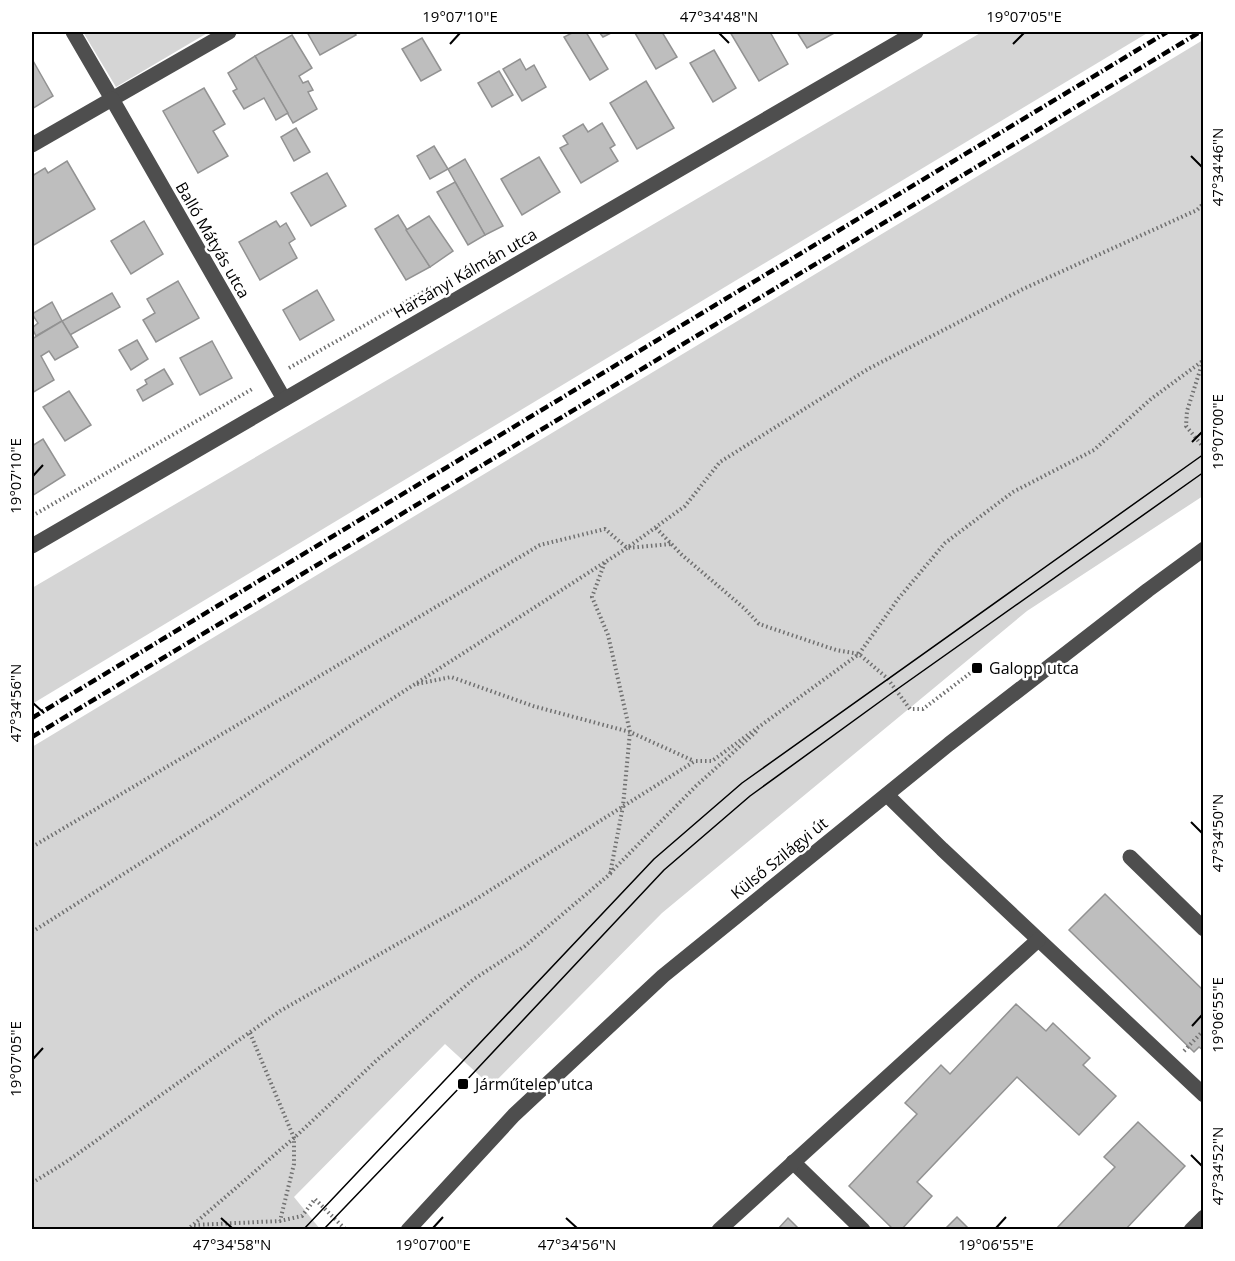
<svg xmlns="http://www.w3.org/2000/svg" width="1235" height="1261" viewBox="0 0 1235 1261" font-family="'Open Sans',sans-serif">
<rect width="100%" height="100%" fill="#fff"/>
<g fill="#d5d5d5">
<polygon points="83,32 209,32 116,87"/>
<polygon points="982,32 1149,32 32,704 32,588"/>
<polygon points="1203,40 1203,496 1027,611 662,913 491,1086 445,1044 294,1197 320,1229 32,1229 32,747"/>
</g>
<g fill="#bebebe" stroke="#929292" stroke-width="1.5">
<polygon points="307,32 354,32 356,35 320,55"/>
<polygon points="574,32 586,32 608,69 590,80 564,37"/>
<polygon points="599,32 613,32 603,37"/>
<polygon points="637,32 662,32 677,57 656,69 635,33"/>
<polygon points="730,32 770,32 788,64 759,81"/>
<polygon points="797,32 836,32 807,48"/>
<polygon points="292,35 312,68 299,76 303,83 308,81 313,90 308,92 317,109 293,123 255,56"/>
<polygon points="422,38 441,70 421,81 402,49"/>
<polygon points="714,50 736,88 713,102 690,63"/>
<polygon points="255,56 288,113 276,120 264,98 244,109 233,91 237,89 228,73"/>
<polygon points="32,59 53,96 32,109"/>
<polygon points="520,59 526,70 534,65 546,87 522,101 503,69"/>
<polygon points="499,71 513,95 492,107 478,83"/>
<polygon points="646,81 674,128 637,149 610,103"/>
<polygon points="204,88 225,124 213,131 228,156 198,173 163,111"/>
<polygon points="602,123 615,145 610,148 618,161 581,183 560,148 568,144 563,136 583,124 588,132"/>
<polygon points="296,128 310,152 294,161 281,137"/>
<polygon points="434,146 448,169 430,179 417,156"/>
<polygon points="539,157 560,192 522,215 501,179"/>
<polygon points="465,159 503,226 485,235 448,169"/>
<polygon points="67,161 95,209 34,245 32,241 32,176 45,168 48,173"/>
<polygon points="327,173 346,206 311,226 291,193"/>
<polygon points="455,182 485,235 468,245 437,192"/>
<polygon points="398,215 430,267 406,280 375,229"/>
<polygon points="429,216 453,251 430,267 406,230"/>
<polygon points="144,221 163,254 131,274 111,241"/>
<polygon points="276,221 280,227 286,223 295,239 289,243 297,258 260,280 239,242"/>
<polygon points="178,281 199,318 156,342 143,320 155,313 147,299"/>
<polygon points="317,290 334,320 300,340 283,310"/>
<polygon points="112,293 120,307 70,335 62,321"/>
<polygon points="52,302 62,321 36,336 32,328 38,323 32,314"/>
<polygon points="62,321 78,347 55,360 49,351 41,356 54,380 32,393 32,339"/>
<polygon points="137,340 148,359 131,370 119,350"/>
<polygon points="212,341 232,378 200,395 180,358"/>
<polygon points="164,369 173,384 143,401 137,390 147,384 145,380"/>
<polygon points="69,391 91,425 65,441 43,407"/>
<polygon points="43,439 65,475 32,496 32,446"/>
<polygon points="1105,894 1204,991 1204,1051 1199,1047 1194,1052 1069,930"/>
<polygon points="1016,1004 1046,1031 1053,1023 1090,1058 1083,1065 1116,1096 1079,1135 1017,1077 917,1182 932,1196 901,1230 894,1230 849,1186 917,1114 905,1103 941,1065 950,1074"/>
<polygon points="1138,1122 1185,1166 1125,1230 1055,1230 1115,1167 1104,1157"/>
<polygon points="957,1217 970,1230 944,1230"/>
<polygon points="788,1218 800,1230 777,1230"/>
</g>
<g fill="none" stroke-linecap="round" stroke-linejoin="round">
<g stroke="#707070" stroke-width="4" stroke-dasharray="1.5 3" stroke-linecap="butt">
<polyline points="1203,361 1187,411 1186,426 1204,448"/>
<polyline points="289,368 434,286"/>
<polyline points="32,516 254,388"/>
<polyline points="656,528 682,555 744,608 759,624 836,650 859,654 887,678 910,709 923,709 977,668"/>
<polyline points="417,684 451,677 533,706 630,732 694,761"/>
<polyline points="32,847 540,545 605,529 627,548 671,544"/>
<polyline points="610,873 696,786 758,730"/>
<polyline points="32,932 218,814 356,722 627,548 685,506 720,462 868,369 1023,289 1197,210 1204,203"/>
<polyline points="250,1033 294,1138 294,1164 280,1221"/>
<polyline points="1184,1051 1204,1030"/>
<polyline points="32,1183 66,1162 280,1011 473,901 695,761 712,761 859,654 898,599 945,543 1013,492 1094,450 1151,399 1204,360"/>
<polyline points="194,1225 280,1221 302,1216 315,1199 346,1230"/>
<polyline points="187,1230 294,1138 377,1060 474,979 525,946 610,874 623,806 630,732 608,635 592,597 605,562"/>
</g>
<g stroke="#4e4e4e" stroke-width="15">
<polyline points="73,32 112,99 229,32"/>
<polyline points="32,145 112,99 284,399"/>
<polyline points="32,546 916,32"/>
<polyline points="887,795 942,849 1204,1095"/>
<polyline points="1130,857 1204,929"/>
<polyline points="793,1162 863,1230"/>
<polyline points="408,1230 514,1115 663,976 949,744 1148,590 1204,549"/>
<polyline points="719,1230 1038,940"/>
<polyline points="1191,1230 1204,1217"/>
</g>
<g stroke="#000" stroke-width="1.5">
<polyline points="303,1230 654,859 742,783 1204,454"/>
<polyline points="323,1230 463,1084 664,870 750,796 896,690 1204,472"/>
</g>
<g stroke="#000" stroke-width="4.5" stroke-dasharray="9 3 1.5 3" stroke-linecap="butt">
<polyline points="32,718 1167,32"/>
<polyline points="32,737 1200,32"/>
</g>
</g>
<path fill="none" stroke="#000" stroke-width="2" d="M719,33L729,43M450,44L460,33M1013,44L1024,33M1191,156L1202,167M1192,442L1202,432M33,476L43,465M33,703L44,713M1191,822L1202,833M1192,1026L1202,1015M33,1059L43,1048M1191,1155L1202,1166M221,1218L232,1228M566,1218L577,1228M433,1228L443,1217M996,1228L1006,1217"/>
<g fill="#000" stroke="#fff" stroke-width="2">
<rect x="971" y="662" width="12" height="12" rx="3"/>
<rect x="457" y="1078" width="12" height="12" rx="3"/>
</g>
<g text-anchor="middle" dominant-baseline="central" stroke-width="5" stroke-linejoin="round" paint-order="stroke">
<g font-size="16" fill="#000" stroke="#fff">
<text transform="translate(213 240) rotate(60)">Balló Mátyás utca</text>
<text transform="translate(465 273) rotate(-30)">Harsányi Kálmán utca</text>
<text transform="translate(779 858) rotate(-39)">Külső Szilágyi út</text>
</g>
<g font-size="16" fill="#000" stroke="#fff" text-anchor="start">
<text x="989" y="668">Galopp utca</text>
<text x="475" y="1084">Járműtelep utca</text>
</g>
</g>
<rect width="1235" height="1261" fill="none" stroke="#ffffff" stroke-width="66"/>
<rect x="33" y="33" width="1169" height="1195" fill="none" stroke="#000" stroke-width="2"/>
<g font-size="15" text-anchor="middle" fill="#000">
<text x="460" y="22">19°07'10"E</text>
<text x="719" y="22">47°34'48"N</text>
<text x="1024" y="22">19°07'05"E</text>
<text transform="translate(1218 167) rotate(-90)" y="5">47°34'46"N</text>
<text transform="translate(1218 432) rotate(-90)" y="5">19°07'00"E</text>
<text transform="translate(16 476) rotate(-90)" y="5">19°07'10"E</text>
<text transform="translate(16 703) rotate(-90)" y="5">47°34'56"N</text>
<text transform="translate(1218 833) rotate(-90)" y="5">47°34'50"N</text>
<text transform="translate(1218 1015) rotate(-90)" y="5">19°06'55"E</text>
<text transform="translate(16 1059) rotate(-90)" y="5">19°07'05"E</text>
<text transform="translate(1218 1166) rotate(-90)" y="5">47°34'52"N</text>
<text x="232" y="1250">47°34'58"N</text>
<text x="433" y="1250">19°07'00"E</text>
<text x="577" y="1250">47°34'56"N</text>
<text x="996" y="1250">19°06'55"E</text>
</g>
</svg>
